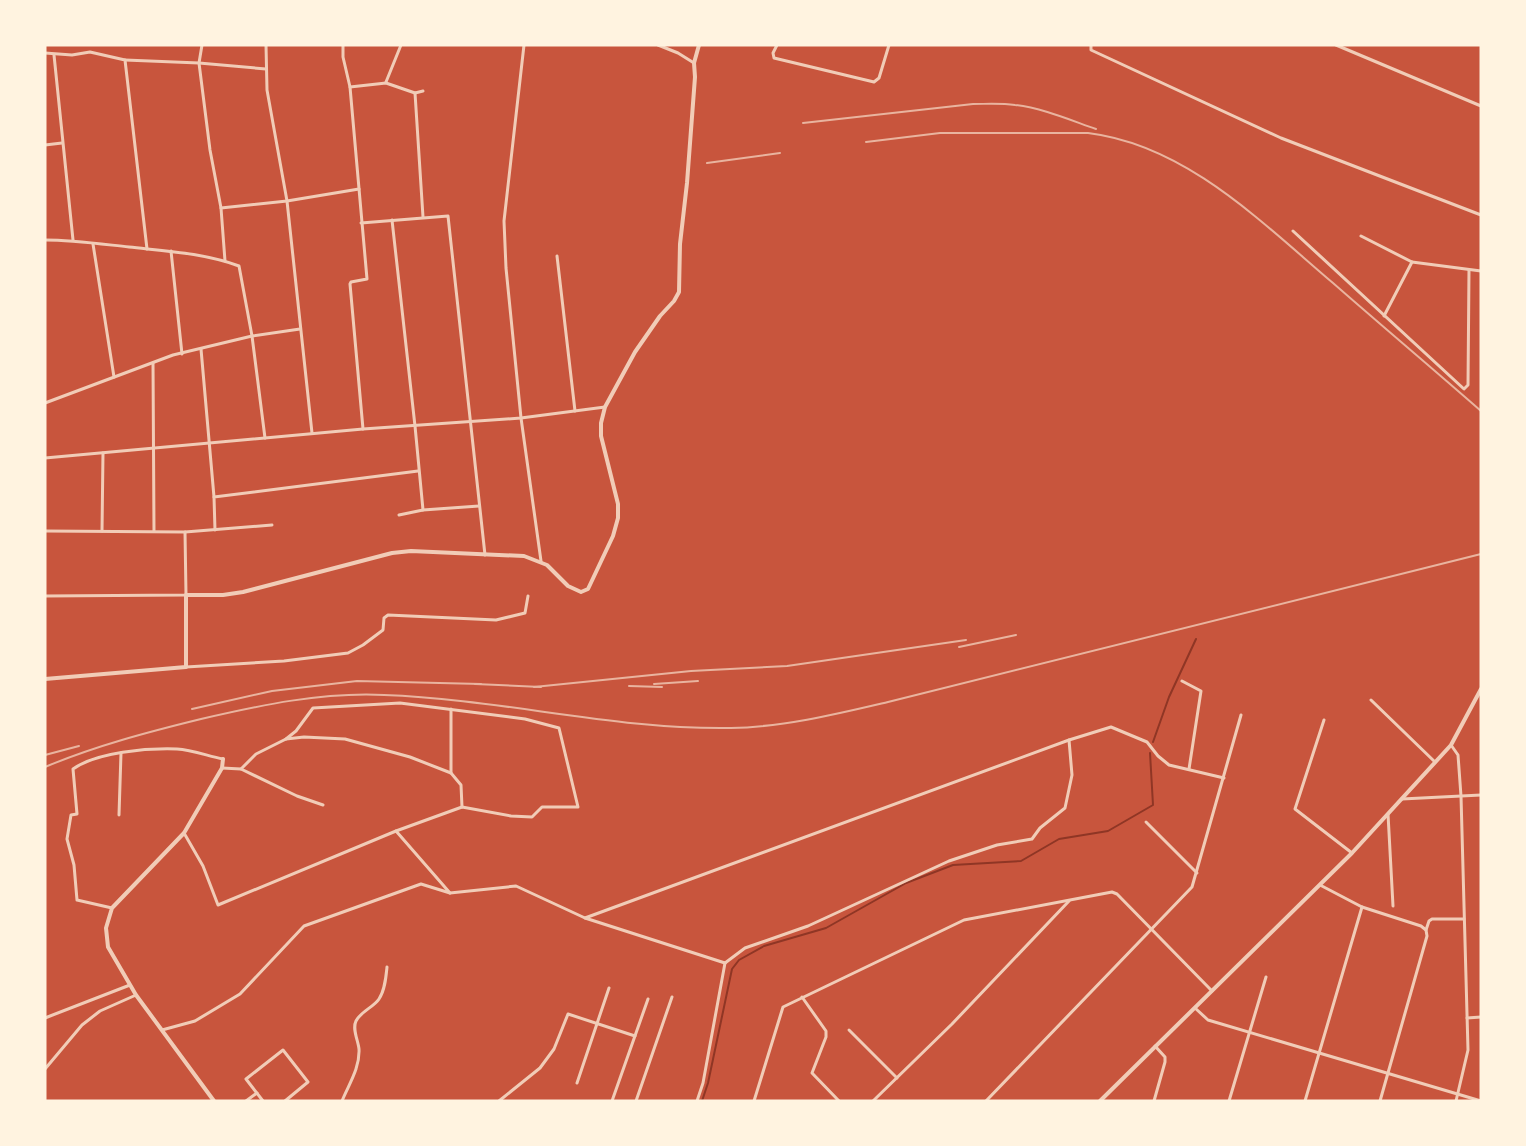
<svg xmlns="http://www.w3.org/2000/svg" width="1526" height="1146" viewBox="0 0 1526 1146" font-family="'PT Sans Narrow',sans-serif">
<rect width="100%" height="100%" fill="#c8553d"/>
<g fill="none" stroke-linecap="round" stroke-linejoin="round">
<g stroke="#8f3625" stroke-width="2">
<polyline points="1153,742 1169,697 1196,639"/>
<polyline points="702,1101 708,1083 732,969 739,960 764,946 826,928 906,883 953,865 1021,861 1059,839 1108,831 1153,805 1150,753"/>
</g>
<g stroke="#f1ccb7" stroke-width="3">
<polyline points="202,45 199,63 210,150 221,208 225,261"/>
<polyline points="266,45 267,90 287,201 312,433"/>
<polyline points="343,45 343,57 350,87 367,279 351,282 350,284 363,429"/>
<polyline points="524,45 504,221 506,268 521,418 541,561"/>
<polyline points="658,45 678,53 694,63"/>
<polyline points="777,45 773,53 774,58 874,82 879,78 889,45"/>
<polyline points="1091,45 1091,50 1281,138 1481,215"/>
<polyline points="1336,45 1481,106"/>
<polyline points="45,53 72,55 90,52 125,60 147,249"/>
<polyline points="54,55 73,240"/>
<polyline points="125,60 199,63 266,69"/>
<polyline points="386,82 401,45"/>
<polyline points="350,87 386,83 415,93 423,91"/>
<polyline points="415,93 423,217"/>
<polyline points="45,145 62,143"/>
<polyline points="221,208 287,201 359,189"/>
<polyline points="392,220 415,426 423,510"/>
<polyline points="361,223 448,216 485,555"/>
<polyline points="1293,231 1464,389 1468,385 1469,270"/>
<polyline points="1361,236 1412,262 1481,271"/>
<path d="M45,240C73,240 101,244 129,247C165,251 204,253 239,266L252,336L265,438"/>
<polyline points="93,244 114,377"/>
<polyline points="171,251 182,354"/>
<polyline points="557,256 575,411"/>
<polyline points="1384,316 1412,262"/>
<polyline points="201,349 214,497"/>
<polyline points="153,363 154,531"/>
<polyline points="45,403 173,355 252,336 300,329"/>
<polyline points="45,458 363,429 521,418 605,407"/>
<polyline points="399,515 423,510 479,506"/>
<polyline points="215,530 214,497 418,471"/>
<polyline points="45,531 185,532 272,525"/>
<polyline points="102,531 103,453"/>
<polyline points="45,596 186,595 185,532"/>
<polyline points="186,667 284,661 348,653 363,645 383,630 384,618 388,615 496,620 525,613 528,596"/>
<polyline points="1182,681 1201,691 1189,769"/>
<polyline points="1371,700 1435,762"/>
<polyline points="1324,720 1295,809 1352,853"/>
<polyline points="1451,745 1458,755 1461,796 1468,1050 1456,1101"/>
<polyline points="222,768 241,769 256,754 286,739 304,737 345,739 410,757 451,773 461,785 462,807"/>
<polyline points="241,769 297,796 323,805"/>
<polyline points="451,773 451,709"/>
<polyline points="1402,799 1481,795"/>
<polyline points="1388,814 1393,906"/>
<polyline points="119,815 121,753"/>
<polyline points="1146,822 1197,873"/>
<polyline points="396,831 450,893"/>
<polyline points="184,833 203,866 218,905 396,831 462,807 511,816 532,817 542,807 578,807 559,728 525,719 400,703 313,708 296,731 286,739"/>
<polyline points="1320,885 1362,907 1421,926 1426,930 1427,936 1380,1101"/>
<path d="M112,908L77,900L74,865L67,839L71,815L77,814L73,769C97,752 147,748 177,749C192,750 208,756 223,759"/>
<polyline points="585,918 725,963"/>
<polyline points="1426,930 1429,921 1432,919 1464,919"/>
<polyline points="725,963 745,948 808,926 949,861 997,845 1032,839 1040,828 1065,808 1072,775 1069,740"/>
<polyline points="802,997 826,1031 826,1037 812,1073 839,1101"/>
<polyline points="1195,1008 1208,1020 1481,1101"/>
<polyline points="45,1018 130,985"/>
<polyline points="1467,1018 1481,1017"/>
<polyline points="162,1030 195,1021 240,994 304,926 421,884 450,893 516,886 585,918 1069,740 1111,727 1147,742 1158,756 1169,765 1224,778"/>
<polyline points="849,1030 897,1078"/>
<polyline points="45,1069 82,1025 100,1011 136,995"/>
<polyline points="577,1083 609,988"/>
<polyline points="246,1101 257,1093"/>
<polyline points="263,1101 246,1079 283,1050 308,1082 285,1101"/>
<path d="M342,1101C349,1084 360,1068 359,1049C358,1040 352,1029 356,1021C361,1011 374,1007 379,999C385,990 386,977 387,967"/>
<polyline points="499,1101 540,1068 554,1049 568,1014 635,1036"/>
<polyline points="612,1101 648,999"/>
<polyline points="636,1101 672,997"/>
<polyline points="697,1101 703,1083 725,963"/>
<polyline points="754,1101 783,1007 964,920 1112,892 1117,894 1212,991"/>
<polyline points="873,1101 952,1024 1069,901"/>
<polyline points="986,1101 1192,887 1241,715"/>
<polyline points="1154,1101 1165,1062 1165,1057 1155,1046"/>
<polyline points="1229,1101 1266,977"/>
<polyline points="1305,1101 1362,907"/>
</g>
<g stroke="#f1ccb7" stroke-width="4">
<polyline points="45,679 186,667 186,595 223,595 243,592 392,553 411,551 524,556 547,565 568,586 581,592 588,589 613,536 618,518 618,504 601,436 601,423 605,407 635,352 660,316 674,301 679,292 680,244 687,183 695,77 694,63 699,45"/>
<polyline points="214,1101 136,995 108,947 106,928 112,908 184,833 222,768 223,759"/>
<polyline points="1100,1101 1352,853 1451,745 1481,689"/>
</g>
<g stroke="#e9b49f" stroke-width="2">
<path d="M803,123L973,104C987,104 1001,103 1015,105C1042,108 1070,120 1096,129"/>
<path d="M866,142L940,133H1088C1186,145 1261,222 1333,283C1382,326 1432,368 1481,411"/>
<polyline points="707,163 780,153"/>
<polyline points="959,647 1016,635"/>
<polyline points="475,684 541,687"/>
<polyline points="654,684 698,681"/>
<polyline points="629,686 662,687"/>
<polyline points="534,687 691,671 787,666 966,640"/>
<polyline points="192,709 272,691 357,681 481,684"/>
<polyline points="45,755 79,746"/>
<path d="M45,767C95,746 148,732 201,719C261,705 322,692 384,695C501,699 615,730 731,728C784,727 837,714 888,702L1481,554"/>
</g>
</g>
<rect width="1526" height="1146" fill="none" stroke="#fff3e0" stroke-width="93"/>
</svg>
